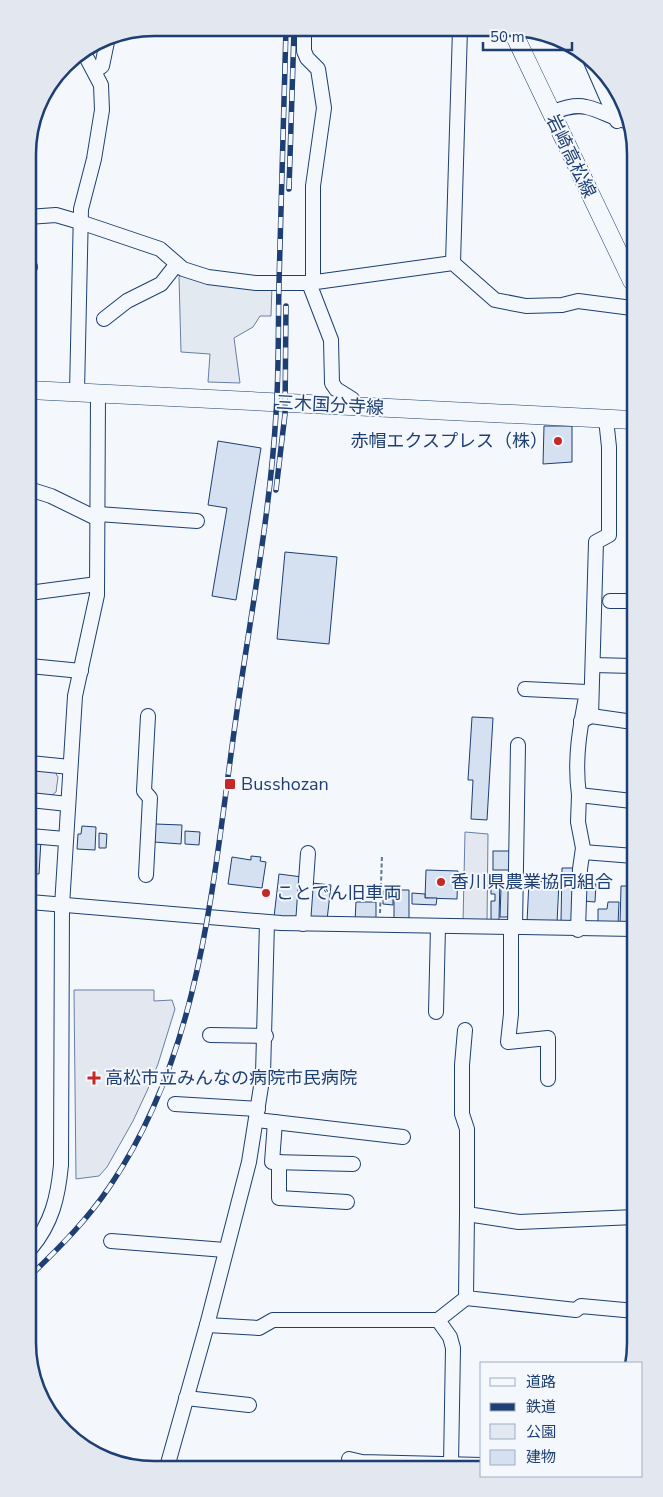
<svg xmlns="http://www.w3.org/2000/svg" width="663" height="1497" viewBox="0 0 663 1497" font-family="'Nunito Sans','Noto Sans JP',sans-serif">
<rect width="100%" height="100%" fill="#f4f7fb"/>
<polygon fill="#e3e9f0" stroke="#687fa3" points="184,271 272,285 271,316 260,316 253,327 234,338 240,383 208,382 210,354 181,352 179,277"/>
<g fill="#e3e8f0" stroke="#687fa3">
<polygon points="36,770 55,772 58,777 56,792 52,795 34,794"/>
<polygon points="465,832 488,834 487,924 463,923"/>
<polygon points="74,990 154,990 154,1001 172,1000 175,1009 158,1064 147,1091 133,1121 107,1167 99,1176 76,1179"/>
</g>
<g fill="#d5e0f0" stroke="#1d3f73">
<polygon points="544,426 572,426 572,462 543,464"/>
<polygon points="218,441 261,448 236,600 212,596 227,508 208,505"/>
<polygon points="285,552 337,557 329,644 277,639"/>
<polygon points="472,717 493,718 487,820 471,819 473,780 468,780"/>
<polygon points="155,824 182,825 181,844 154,842"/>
<polygon points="82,826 96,827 95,850 77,849 78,834 81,834"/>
<polygon points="185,831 200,832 199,845 185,844"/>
<polygon points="99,833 107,834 106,848 99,848"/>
<polygon points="30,839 41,840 39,874 35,874 34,879 30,878"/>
<rect x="493" y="851" width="17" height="19"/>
<polygon points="251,856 261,857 260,861 266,862 262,888 228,884 232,857 251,860"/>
<polygon points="562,868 575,868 574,921 561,921"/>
<polygon points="426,870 458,871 457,899 425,898"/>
<polygon points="279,874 302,877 297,920 274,917"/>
<polygon points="491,877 500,877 499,920 491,920 491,901 495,901 495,894 491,894"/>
<polygon points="529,881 559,882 557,923 527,922"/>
<polygon points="312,883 331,885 327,920 308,918"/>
<polygon points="584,884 596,884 595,902 583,901"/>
<polygon points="621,886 634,886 634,926 620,925"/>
<polygon points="501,888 509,888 508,917 500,917"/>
<polygon points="394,890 409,890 409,923 394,922"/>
<polygon points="383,891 393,891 393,905 383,904"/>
<polygon points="412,893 425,894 425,898 437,898 436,905 412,904"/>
<polygon points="356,902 376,902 376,922 355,921"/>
<polygon points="608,902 619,902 618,925 598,925 598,909 607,909"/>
</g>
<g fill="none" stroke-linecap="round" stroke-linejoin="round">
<g stroke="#1d3f73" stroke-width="16">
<g id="minor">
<polyline points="304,28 304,51 307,58 318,69 324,108 313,186 313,283"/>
<polyline points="589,57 617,121"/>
<polyline points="95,71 102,66 108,37"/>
<path d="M551,113C561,109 574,104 586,107C602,110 614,120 631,122"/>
<polyline points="28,217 56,215 80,222 160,249 183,269 208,277 256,283 309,283 453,263 495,300 526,306 562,305 578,301 632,308"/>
<polyline points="453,263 460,29"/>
<polyline points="28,267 30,267"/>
<polyline points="309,283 331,340 332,383 336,389 352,399 356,406"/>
<polyline points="104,319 127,301 161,284 176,265"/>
<polyline points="77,392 81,209 94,159 102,110 101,85 83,51"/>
<polyline points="29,489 51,496 98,519"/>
<polyline points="98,514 197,521"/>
<polyline points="29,593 97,584"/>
<polyline points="610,601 633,601"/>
<polyline points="593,665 633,666"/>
<polyline points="30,666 81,671"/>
<path d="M525,689L587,692C580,727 574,759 579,795"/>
<polyline points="591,716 633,722"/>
<polyline points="581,721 591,716 596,542 609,535 609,447 606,419"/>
<polyline points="30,763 70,767"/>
<polyline points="30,800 68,804"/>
<polyline points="30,836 65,839"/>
<polyline points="583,852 634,856"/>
<polyline points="146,875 150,798 144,791 148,716"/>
<polyline points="30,902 281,923 634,929"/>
<polyline points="303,924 308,853"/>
<polyline points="511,928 511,1014 508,1042 548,1038 548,1079"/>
<polyline points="515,928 518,745"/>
<polyline points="578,930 580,869 583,848 578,822 579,795 632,801"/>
<polyline points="436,1012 438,927"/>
<polyline points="465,1030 462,1065 462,1114 467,1129 467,1214 519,1222 635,1217"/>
<polyline points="210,1035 266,1036"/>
<polyline points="175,1104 258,1109"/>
<polyline points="257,1120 403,1137"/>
<polyline points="275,1122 272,1162 353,1164"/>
<polyline points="279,1162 279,1198 347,1202"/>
<polyline points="467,1214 466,1298 576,1310 581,1306 635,1311"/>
<polyline points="111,1241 225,1250"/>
<path d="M31,1248C52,1223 58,1197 61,1165L62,906L75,696L97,595L98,394"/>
<polyline points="438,1320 450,1337 453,1348 451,1464"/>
<polyline points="207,1325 259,1328 273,1320 438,1320 466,1298"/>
<polyline points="186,1398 249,1405"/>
<polyline points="349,1459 362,1462 482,1465"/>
<polyline points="167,1467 207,1325 249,1162 263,1074 267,922"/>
</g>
</g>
<g stroke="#1d3f73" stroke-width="19">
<g id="major">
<polyline points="512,30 632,281"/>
<polyline points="29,390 632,420"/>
</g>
</g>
<polyline stroke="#5e769c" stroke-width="2" stroke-dasharray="4 2.5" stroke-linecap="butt" points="380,913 382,855"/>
<use href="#minor" stroke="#f4f7fb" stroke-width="14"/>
<use href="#major" stroke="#f4f7fb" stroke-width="18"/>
<g stroke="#1d3f73" stroke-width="5.5">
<g id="rail">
<polyline points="289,189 294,31"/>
<polyline points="276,490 285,414 286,306"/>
<path d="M32,1274C60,1247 88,1219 110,1186C203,1049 213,877 236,718C250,617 270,516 276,414C279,370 278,326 279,283C281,198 284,113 286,28"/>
</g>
</g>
<use href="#rail" stroke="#f4f7fb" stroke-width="4" stroke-dasharray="11" stroke-linecap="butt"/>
</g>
<g fill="#c62828" stroke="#f4f7fb" stroke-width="2">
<circle cx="558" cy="441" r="5"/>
<rect x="224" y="778" width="12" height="12" rx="2.5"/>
<circle cx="441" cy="882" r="5"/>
<circle cx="266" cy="893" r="5"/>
<path d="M91.5 1070.5h5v5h5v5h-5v5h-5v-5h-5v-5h5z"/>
</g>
<g text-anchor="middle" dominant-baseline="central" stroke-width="4" stroke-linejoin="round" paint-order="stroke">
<g font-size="18" fill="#1d3f73" stroke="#f4f7fb">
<text transform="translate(571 156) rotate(64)">岩崎高松線</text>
<text transform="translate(330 405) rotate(3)">三木国分寺線</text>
</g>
<g font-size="18" fill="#1d3f73" stroke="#f4f7fb" text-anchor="start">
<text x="548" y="441" text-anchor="end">赤帽エクスプレス（株）</text>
<text x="241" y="784">Busshozan</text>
<text x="451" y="882">香川県農業協同組合</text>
<text x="276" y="893">ことでん旧車両</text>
<text x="105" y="1078">高松市立みんなの病院市民病院</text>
</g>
</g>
<path d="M0 0H663V1497H0ZM154 36H509A118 118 0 0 1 627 154V1343A118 118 0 0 1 509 1461H154A118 118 0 0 1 36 1343V154A118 118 0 0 1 154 36Z" fill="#e3e8f0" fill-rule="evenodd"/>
<path fill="none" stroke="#1d3f73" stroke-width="2.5" d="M154 36H509A118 118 0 0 1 627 154V1343A118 118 0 0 1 509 1461H154A118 118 0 0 1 36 1343V154A118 118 0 0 1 154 36Z"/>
<rect x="480" y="1362" width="162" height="115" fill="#f4f7fb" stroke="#9eadc5"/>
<rect x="490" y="1378" width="25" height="8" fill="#f4f7fb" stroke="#9eadc5"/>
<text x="526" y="1387" font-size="15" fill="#1d3f73">道路</text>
<rect x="490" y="1403" width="25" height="8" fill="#1d3f73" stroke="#9eadc5"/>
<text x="526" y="1412" font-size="15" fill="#1d3f73">鉄道</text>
<rect x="490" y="1424" width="25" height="15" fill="#e3e9f0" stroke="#9eadc5"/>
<text x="526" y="1437" font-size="15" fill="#1d3f73">公園</text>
<rect x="490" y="1450" width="25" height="15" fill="#d5e0f0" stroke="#9eadc5"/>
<text x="526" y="1462" font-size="15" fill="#1d3f73">建物</text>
<path d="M483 42v8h89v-8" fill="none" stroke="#1d3f73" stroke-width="2.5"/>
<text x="490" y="42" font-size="15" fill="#1d3f73" stroke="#f4f7fb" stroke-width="4" paint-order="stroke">50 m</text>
</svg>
